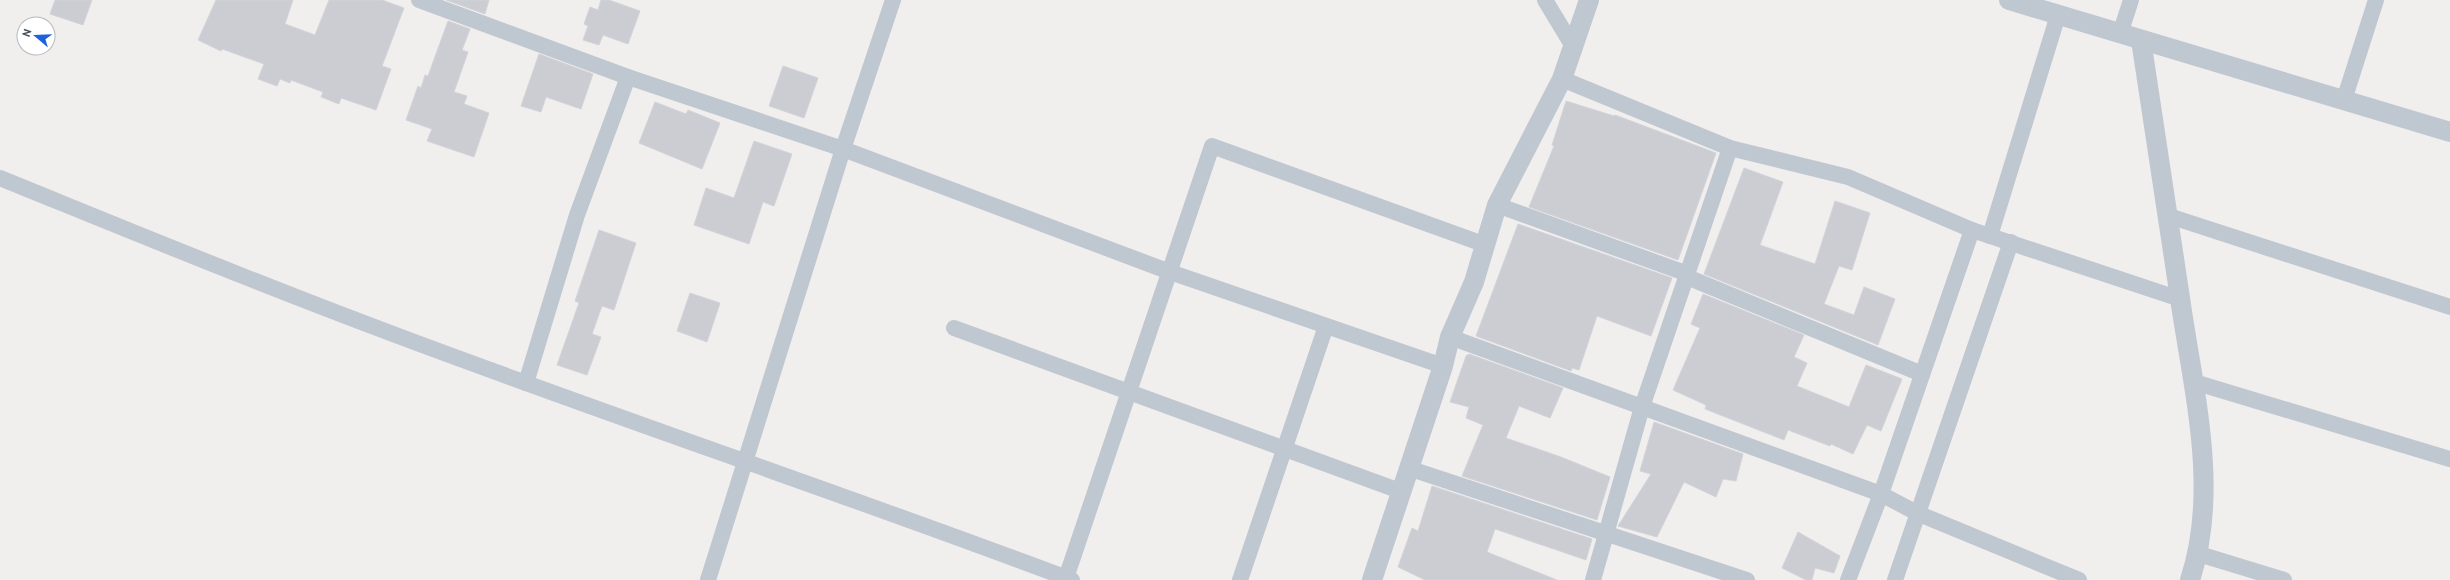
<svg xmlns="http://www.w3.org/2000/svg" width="2450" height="580" viewBox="0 0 2450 580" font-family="'PT Sans',sans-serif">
<rect width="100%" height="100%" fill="#f1eeee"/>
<g fill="#cbcdd3" stroke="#d2d4da">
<polygon points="55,0 92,0 83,25 50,14"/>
<polygon points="216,0 293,0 285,24 315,35 329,0 382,0 404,8 382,66 391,69 376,110 341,98 339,104 321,97 323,92 291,80 290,83 280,79 277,86 258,79 264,64 222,49 221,51 198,40"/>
<polygon points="446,0 489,0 485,14"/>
<polygon points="601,0 609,0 640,11 628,44 603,35 599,45 583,40 588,26 584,24 590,7 598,10"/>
<polygon points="448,21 470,29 462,50 468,52 454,92 467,96 464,104 489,113 474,157 427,141 432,129 406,120 418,86 421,88 425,75 428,76"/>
<polygon points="539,54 593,74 581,109 546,97 541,112 521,106"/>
<polygon points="783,66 818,78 804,118 769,106"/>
<polygon points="1566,101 1614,116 1615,115 1716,153 1678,260 1529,207 1554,146 1552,145"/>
<polygon points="655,102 686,114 688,110 720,123 702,169 639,143"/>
<polygon points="754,141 792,154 774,206 763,202 749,244 694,225 706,188 734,198"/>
<polygon points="1744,168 1783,182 1760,245 1815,264 1835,201 1870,213 1852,270 1839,266 1824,304 1854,315 1864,287 1895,299 1878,345 1704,274"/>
<polygon points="1518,224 1672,278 1651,336 1597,316 1579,370 1572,368 1571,371 1476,336"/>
<polygon points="599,230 636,243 614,310 602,306 592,334 601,337 587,375 557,365 579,303 575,301"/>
<polygon points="690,293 720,303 707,342 677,331"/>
<polygon points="1703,294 1804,335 1794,357 1807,363 1797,386 1849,407 1866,365 1902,379 1881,431 1867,425 1853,454 1831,444 1830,446 1788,430 1784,440 1705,409 1706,405 1673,390 1700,328 1691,324"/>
<polygon points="1469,354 1563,388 1550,418 1519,406 1506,438 1561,457 1610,477 1597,520 1462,476 1483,425 1466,418 1469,407 1450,402 1466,356"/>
<polygon points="1654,422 1743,454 1736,481 1723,479 1716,497 1684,482 1657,537 1618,526 1651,474 1640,471"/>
<polygon points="1432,486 1592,539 1586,560 1495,529 1487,552 1557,580 1425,580 1398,567 1412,528 1418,531"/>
<polygon points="1798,532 1840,556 1834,573 1815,568 1812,580 1806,580 1782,568"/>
</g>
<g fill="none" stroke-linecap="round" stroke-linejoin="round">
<g stroke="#bfc7d0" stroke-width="16">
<polyline points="419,0 628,77 843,149 1170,272 1443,366"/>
<polyline points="1545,0 1574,48"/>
<polyline points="2120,34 2131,0"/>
<polyline points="1562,79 1730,148 1848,177 1972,230 2180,299"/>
<polyline points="2344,100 2376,0"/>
<path d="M0,178C128,230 256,283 385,331C613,417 844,494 1072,580"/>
<polyline points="1497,205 1688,274"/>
<polyline points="2169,216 2450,307"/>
<polyline points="1990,236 2058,15"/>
<polyline points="1687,277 1922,374"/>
<polyline points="954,328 1400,491"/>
<polyline points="1450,337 1881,494 1917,513 2079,580"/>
<polyline points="2194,382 2450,459"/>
<polyline points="526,383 577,215 628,77"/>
<polyline points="1408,468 1747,580"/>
<polyline points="2199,554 2284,580"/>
<polyline points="1066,578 1212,146 1486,245"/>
<polyline points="708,580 843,149 893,0"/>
<polyline points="1240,580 1326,326"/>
<polyline points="1593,580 1642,407 1730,148"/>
<polyline points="1848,580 1881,494 1972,230"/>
<polyline points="1895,580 2011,242"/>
</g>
<g stroke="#bfc7d0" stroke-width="20">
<polyline points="2009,0 2450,132"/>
<path d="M2141,40C2154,126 2167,212 2180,298C2193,390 2220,489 2190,580"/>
<polyline points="1372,580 1443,366 1450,337 1474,282 1497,205 1562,79 1589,0"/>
</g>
</g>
<g transform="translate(36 36) rotate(289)"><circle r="19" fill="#ffffff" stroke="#b5b9bd"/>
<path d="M0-3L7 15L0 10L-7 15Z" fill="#1d61dc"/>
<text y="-6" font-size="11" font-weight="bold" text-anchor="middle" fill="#47505b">N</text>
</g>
</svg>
